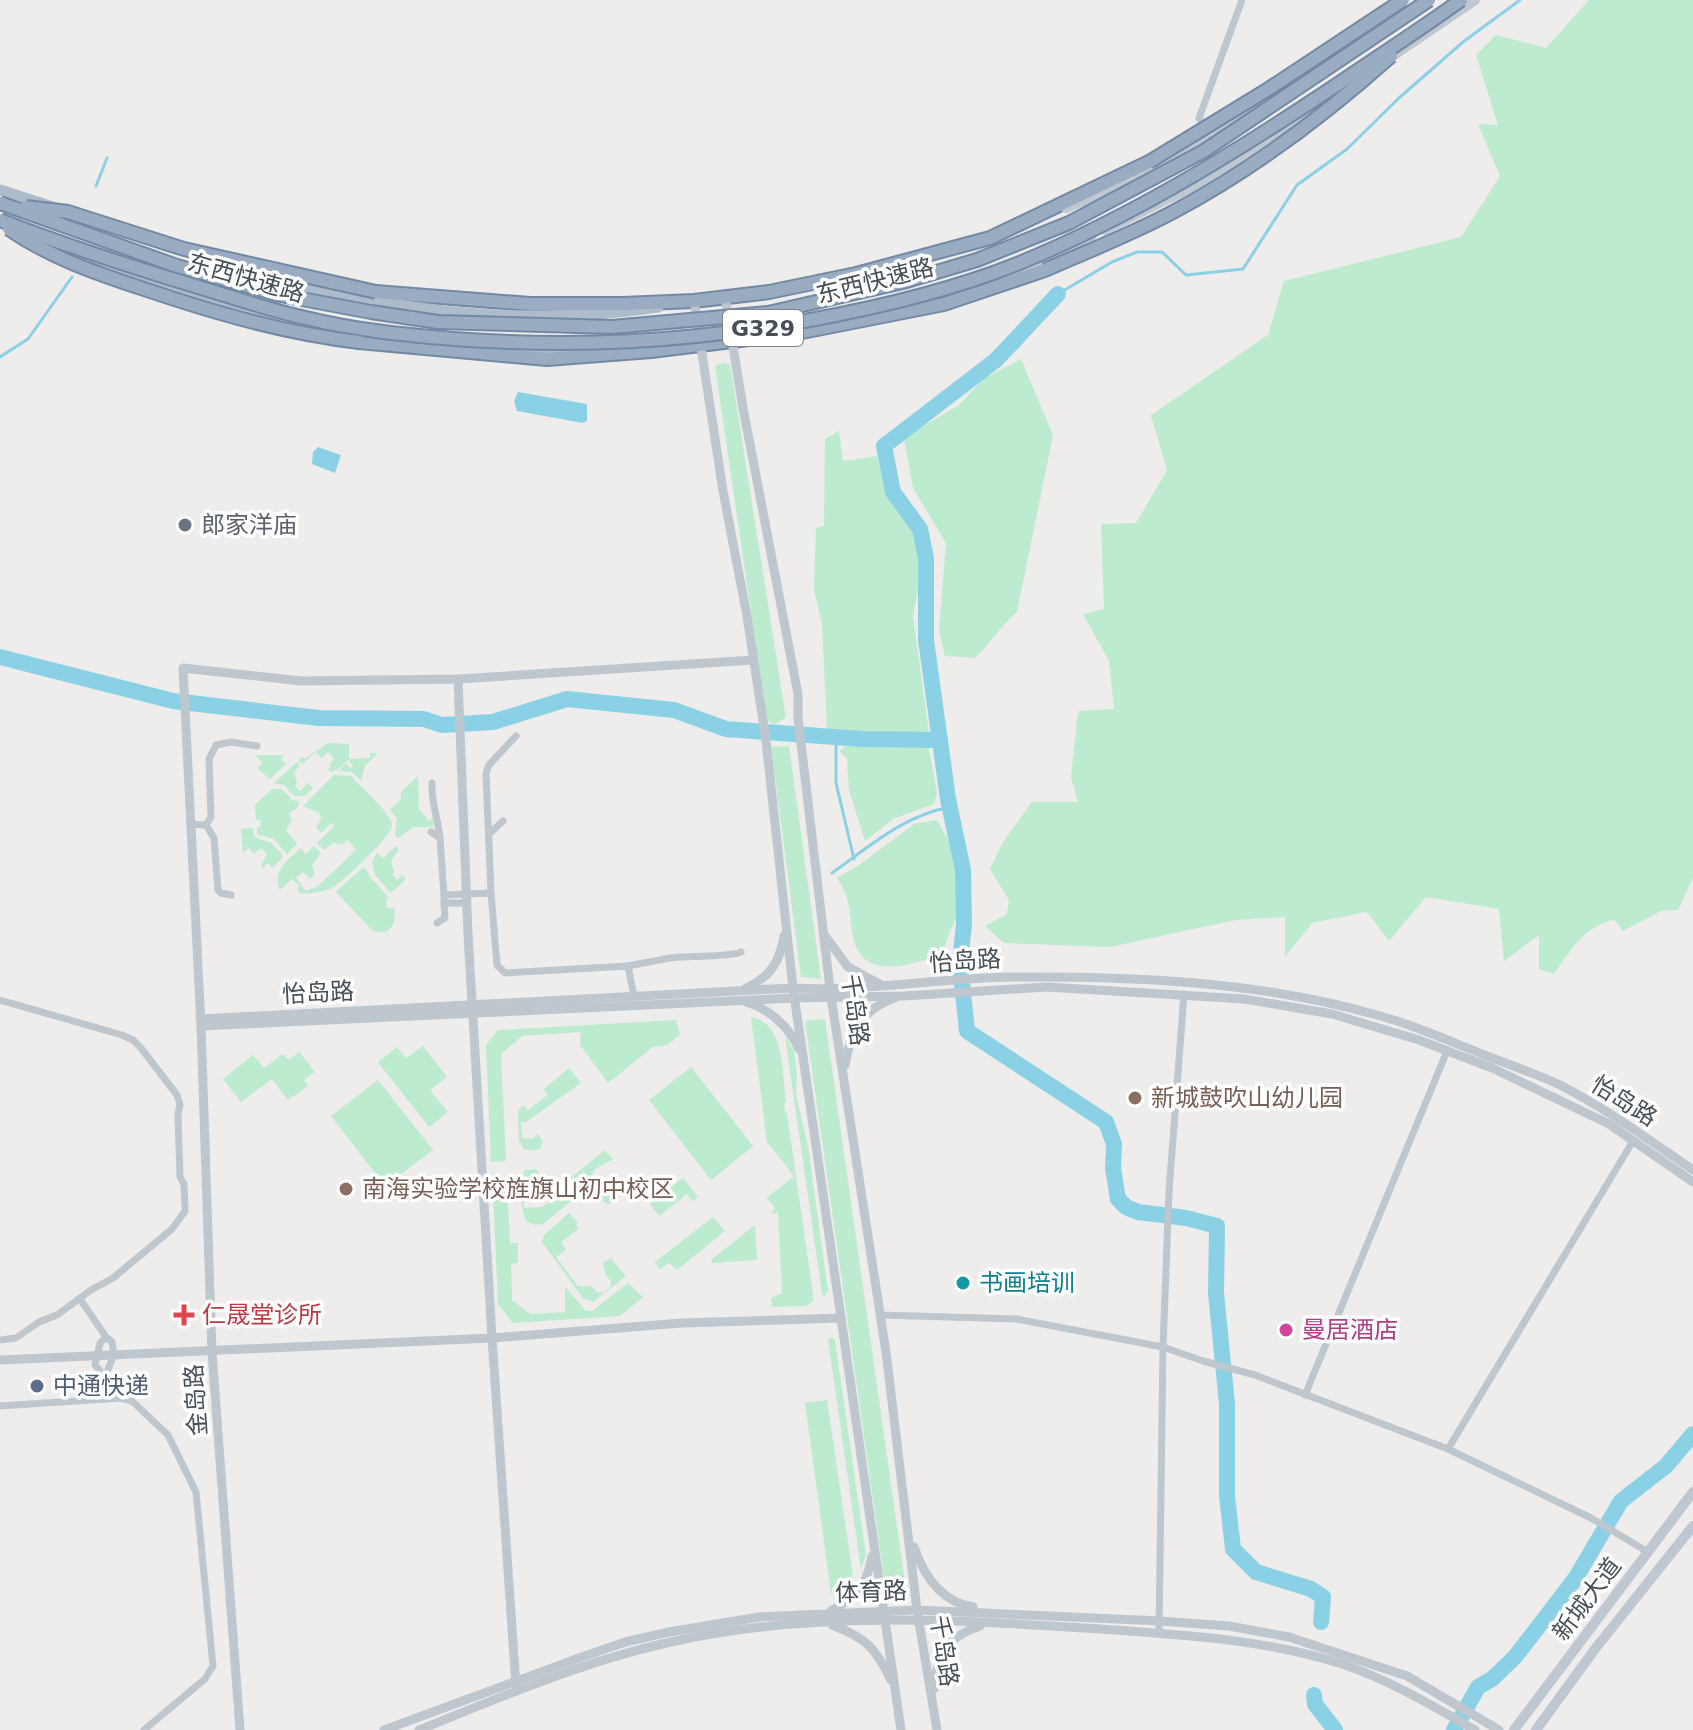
<svg xmlns="http://www.w3.org/2000/svg" width="1693" height="1730" viewBox="0 0 1693 1730" font-family="'DejaVu Sans','Noto Sans SC',sans-serif">
<rect width="100%" height="100%" fill="#efecec"/>
<g fill="#bcebcf">
<path d="M1589,0H1693V878L1678,910L1661,911L1623,931L1615,920C1586,924 1570,951 1554,974L1539,969V935L1504,961L1499,909L1426,897L1389,941L1367,912L1312,923L1285,957V917L1235,920L1110,947L1004,943L985,926L1007,914L1009,900L990,869L1003,842L1032,802H1078L1071,777L1078,711L1114,709L1109,661L1083,614L1104,609L1101,524L1136,523L1167,470L1151,415L1268,335L1284,281L1461,237L1500,176L1478,124L1498,125L1476,55L1496,35L1546,48Z"/>
<path d="M1021,359L1053,435L1017,612C1000,626 991,643 975,658L945,656L939,630L946,543L913,488L904,440L916,430L959,405L983,379Z"/>
<polygon points="722,363 730,364 786,718 775,724 767,721 715,366"/>
<polygon points="839,431 843,461 877,456 886,493 916,530 921,573 913,616 929,733 827,730 822,624 814,590 816,528 824,526 825,439"/>
<polygon points="328,743 349,744 349,759 370,758 370,753 378,753 365,766 361,781 352,772 339,771 346,763 350,768 353,766 348,760 337,770 331,772 328,769 331,766 329,764 334,759 328,752 321,758 316,752 302,764 298,760 302,757 305,759"/>
<polygon points="857,744 928,744 937,793 934,804 893,819 865,841 849,790 847,758 839,751 847,745"/>
<polygon points="789,746 821,979 801,977 771,747"/>
<polygon points="255,755 284,755 281,759 286,764 270,779 257,768 263,763"/>
<polygon points="297,762 300,766 294,772 297,783 295,786 300,791 308,783 313,788 305,796 294,796 284,785 274,783"/>
<path d="M334,775L351,776C360,786 391,813 392,825C392,836 343,882 332,888C324,892 310,893 301,894L297,890L299,885L292,879L280,890C273,869 286,862 301,848L306,854L314,846L321,853L312,865L315,875L310,879L303,872L296,878L306,891L318,886L356,850L348,840L343,844L333,843L324,850L317,843L334,826L331,823L321,833L316,827L321,820L320,813L303,806Z"/>
<polygon points="418,776 419,809 429,821 434,818 433,827 414,827 398,838 395,835 397,819 390,810 401,800 401,792"/>
<polygon points="272,789 282,789 292,800 300,802 296,809 289,813 292,820 286,830 297,844 287,854 274,839 257,834 257,827 261,826 260,820 256,820 255,805"/>
<path d="M937,820L955,853L959,888L957,917L948,936L943,954C913,964 863,983 853,937C848,910 853,903 837,878L858,866L914,824Z"/>
<polygon points="253,828 254,837 271,843 282,854 282,858 272,868 268,863 263,868 261,865 267,854 261,848 254,854 249,848 243,853 241,829"/>
<polygon points="396,846 399,850 391,861 394,872 392,874 397,880 402,875 406,879 391,893 375,875 372,862 377,853 383,858"/>
<path d="M362,868L366,869L370,877L389,898L386,900L387,908H394C398,923 389,939 372,930L336,892Z"/>
<path d="M751,1017C786,1023 782,1075 786,1102L784,1103L785,1113H787L813,1294V1301L806,1306L772,1307L771,1298L782,1293L778,1213H771L775,1208L767,1198L794,1176L767,1142Z"/>
<polygon points="825,1019 906,1590 886,1591 805,1021"/>
<polygon points="676,1020 680,1035 667,1045 653,1047 608,1083 580,1045 581,1032 522,1036 501,1054 506,1161 491,1162 486,1045 498,1030"/>
<polygon points="785,1036 794,1050 797,1075 796,1095 808,1146 828,1291 825,1296 822,1294"/>
<polygon points="423,1046 447,1077 430,1090 448,1112 429,1127 378,1062 397,1047 406,1058"/>
<polygon points="299,1052 315,1072 304,1080 308,1086 288,1100 272,1079 241,1102 223,1079 253,1055 264,1068 283,1054 289,1060"/>
<polygon points="691,1067 753,1146 711,1180 649,1100"/>
<polygon points="569,1068 581,1083 526,1122 521,1122 522,1138 532,1139 538,1134 543,1141 539,1150 524,1150 519,1141 518,1111 523,1105 528,1110 548,1095 544,1089"/>
<polygon points="378,1080 433,1150 385,1186 331,1116"/>
<path d="M605,1150L613,1159L595,1169L581,1193L543,1224L535,1225L526,1221C521,1208 518,1182 525,1170L536,1169L546,1183L535,1191L524,1192V1208L542,1207L570,1185L568,1180Z"/>
<polygon points="492,1173 496,1173 497,1181 507,1181 510,1243 518,1243 518,1263 511,1264 512,1300 530,1314 565,1312 565,1287 586,1311 592,1311 628,1283 643,1297 620,1316 513,1323 498,1304"/>
<polygon points="683,1178 698,1197 693,1201 687,1194 659,1216 650,1204"/>
<polygon points="628,1179 633,1186 610,1204 605,1203 594,1190 599,1183"/>
<polygon points="569,1213 578,1223 576,1225 578,1229 561,1242 566,1250 556,1257 578,1286 591,1286 597,1292 603,1293 610,1288 611,1281 605,1274 603,1263 611,1258 625,1275 625,1277 593,1302 583,1298 542,1242 544,1235"/>
<polygon points="713,1217 725,1231 677,1270 669,1263 660,1269 655,1262"/>
<polygon points="755,1225 757,1260 712,1263 711,1260"/>
<polygon points="831,1337 835,1340 866,1555 861,1569 828,1340"/>
<polygon points="827,1400 853,1576 852,1581 836,1596 831,1593 805,1403"/>
</g>
<g fill="#8bd1e6">
<polygon points="518,392 587,404 587,421 583,423 517,411 514,401"/>
<polygon points="318,447 341,455 335,473 312,464 313,452"/>
</g>
<g fill="none" stroke-linecap="round" stroke-linejoin="round">
<g stroke="#8bd1e6" stroke-width="3">
<polyline points="96,186 107,158"/>
<polyline points="1058,294 1112,262 1137,252 1162,252 1186,275 1243,269 1297,185 1347,149 1399,98 1463,42 1520,0"/>
<polyline points="0,357 28,339 72,277"/>
<polyline points="836,737 836,783 854,859"/>
<path d="M832,873C870,846 903,816 950,807"/>
</g>
<g stroke="#8bd1e6" stroke-width="16">
<polyline points="1058,294 996,360 884,446 893,492 920,529 926,558 926,640 948,799 963,870 964,923 960,964 967,1031 1106,1122 1114,1144 1113,1168 1118,1199 1126,1207 1138,1212 1186,1218 1217,1226 1216,1293 1227,1404 1227,1496 1233,1549 1256,1572 1311,1589 1323,1597 1321,1622"/>
<polyline points="0,657 173,701 319,718 424,719 442,725 493,722 567,699 674,710 726,729 862,739 940,740"/>
<polyline points="1314,1695 1315,1704 1335,1730"/>
<polyline points="1454,1730 1478,1687 1492,1679 1515,1657 1575,1579 1621,1501 1666,1466 1693,1434"/>
</g>
<g stroke="#7289a5" stroke-width="16">
<g id="trunk">
<polyline points="376,292 530,304 622,304 694,301 769,292 856,274 990,238 1149,162"/>
<polyline points="359,342 547,359 651,351 797,333 944,304 1045,270"/>
</g>
</g>
<g stroke="#bec6ce" stroke-width="7">
<polyline points="1206,128 1199,118 1242,0"/>
<path d="M432,783C431,803 438,818 440,838"/>
<polyline points="190,824 206,825 211,817 209,759 216,745 231,742 257,746"/>
<polyline points="206,825 214,838 218,890 221,893 231,895"/>
<polyline points="431,832 440,838 444,895"/>
<polyline points="489,834 503,821"/>
<polyline points="491,893 486,773 489,765 516,736"/>
<polyline points="467,903 444,903 444,895 491,893 497,965 505,973 628,966"/>
<polyline points="437,923 445,918 444,903"/>
<path d="M634,996L628,966C645,963 662,959 678,957C692,956 732,957 741,952"/>
<polyline points="0,1000 122,1035 133,1040 141,1048 177,1095 180,1105 178,1114 180,1177 184,1184 185,1211 172,1229 113,1278 91,1290 57,1315 39,1322 16,1338 0,1340"/>
<polyline points="80,1299 106,1337"/>
<polyline points="880,1315 1016,1319 1163,1347 1203,1361 1255,1375 1448,1449 1591,1518 1648,1552"/>
<polygon points="106,1337 112,1342 114,1354 107,1372 103,1374 95,1365 100,1343"/>
<polyline points="103,1374 106,1399"/>
<polyline points="1305,1395 1447,1051"/>
<polyline points="0,1406 121,1398 132,1401 168,1435 196,1492 213,1666 205,1679 144,1730"/>
<polyline points="1448,1449 1633,1141"/>
<polyline points="1159,1633 1163,1347 1169,1192 1184,994"/>
</g>
<g stroke="#bec6ce" stroke-width="9">
<polyline points="725,297 743,408 798,694 798,718 831,997 886,1352 917,1610 937,1730"/>
<polyline points="694,301 723,491 747,616 766,741 793,988 901,1730"/>
<polyline points="458,679 468,934 492,1338 516,1686"/>
<polyline points="825,936 848,967 881,985"/>
<path d="M746,988C770,977 780,962 784,936"/>
<path d="M746,1002C769,1008 790,1028 799,1049"/>
<path d="M200,1019L793,988C866,992 938,978 1011,977C1131,976 1256,981 1373,1014C1412,1024 1449,1041 1487,1056C1511,1065 1536,1074 1560,1085C1607,1109 1649,1140 1693,1170"/>
<polyline points="201,1026 795,998 904,996 1047,987 1244,999 1332,1014 1419,1040 1492,1068 1609,1124 1693,1182"/>
<path d="M845,1065C850,1033 861,1010 894,998"/>
<polyline points="0,1360 492,1338 682,1323 841,1318"/>
<path d="M914,1547C924,1576 941,1602 973,1607"/>
<path d="M831,1611C859,1595 866,1588 872,1556"/>
<path d="M832,1625C866,1638 875,1647 891,1680"/>
<path d="M934,1689C937,1653 946,1638 980,1626"/>
<polyline points="240,1730 212,1352 201,1026 183,668 301,681 458,679 753,660"/>
<polyline points="384,1730 579,1658 625,1642 669,1632 759,1617 917,1610 1160,1621 1229,1626 1289,1637 1407,1676 1499,1730"/>
<path d="M419,1730C501,1697 584,1661 671,1642C811,1610 958,1620 1100,1629C1182,1635 1266,1639 1345,1665C1391,1681 1433,1706 1475,1730"/>
</g>
<g stroke="#bec7d2" stroke-width="10">
<polyline points="1385,61 1475,0"/>
<path d="M1066,208C1152,173 1230,126 1305,71"/>
<polyline points="1105,230 1224,171 1346,88"/>
<polyline points="999,276 1031,267 1091,237"/>
<polyline points="1514,1730 1693,1492"/>
<polyline points="1536,1730 1595,1649 1693,1526"/>
</g>
<g stroke="#adbbca" stroke-width="11">
<polyline points="0,190 53,207"/>
<polyline points="42,244 232,306 277,316"/>
<path d="M214,260C355,307 510,330 658,307"/>
<polyline points="520,348 553,350 595,348"/>
</g>
<use href="#trunk" stroke="#9aacc2" stroke-width="12"/>
<g stroke="#7289a5" stroke-width="16" stroke-linecap="butt">
<g id="trunk-bridge">
<polyline points="1149,162 1270,88 1403,0"/>
<polyline points="0,203 177,266 280,295 371,312 438,322 612,327 768,313 903,282 977,260 1069,223 1204,151 1429,0"/>
<polyline points="26,207 68,212 184,249 376,292"/>
<path d="M0,220C69,247 138,269 208,290C241,300 273,311 306,318C354,330 405,335 454,339C577,348 683,342 805,321C876,308 950,291 1017,264C1132,217 1236,152 1338,84C1379,56 1421,29 1461,0"/>
<path d="M9,229C49,257 98,274 144,289C215,313 284,333 359,342"/>
<path d="M1045,270C1088,251 1132,234 1173,212C1252,170 1325,115 1391,56"/>
</g>
</g>
<use href="#trunk-bridge" stroke="#9aacc2" stroke-width="12"/>
</g>
<circle fill="#6b7280" stroke="#fff" stroke-width="3" cx="185" cy="525" r="8"/>
<g fill="#8d6e63" stroke="#fff" stroke-width="3">
<circle cx="1135" cy="1098" r="8"/>
<circle cx="346" cy="1189" r="8"/>
</g>
<circle fill="#0f9aa8" stroke="#fff" stroke-width="3" cx="963" cy="1283" r="8"/>
<path fill="#e0444e" stroke="#fff" stroke-width="3" d="M180 1303h8v8h8v8h-8v8h-8v-8h-8v-8h8z"/>
<circle fill="#d1479c" stroke="#fff" stroke-width="3" cx="1286" cy="1330" r="8"/>
<circle fill="#5c6f8a" stroke="#fff" stroke-width="3" cx="37" cy="1386" r="8"/>
<g text-anchor="middle" dominant-baseline="central" stroke-width="7" stroke-linejoin="round" paint-order="stroke">
<rect fill="#fff" stroke="#7e848a" stroke-width="2" x="723" y="310" width="80" height="36" rx="6"/>
<g font-size="22" font-weight="bold" fill="#464f58">
<text x="763" y="328">G329</text>
</g>
<g font-size="24" fill="#464f58" stroke="#fff">
<text transform="translate(246 278) rotate(16)">东西快速路</text>
<text transform="translate(875 281) rotate(-14)">东西快速路</text>
<text transform="translate(965 961) rotate(-4)">怡岛路</text>
<text transform="translate(318 993) rotate(-3)">怡岛路</text>
<text transform="translate(855 1010) rotate(82)">千岛路</text>
<text transform="translate(1624 1101) rotate(32)">怡岛路</text>
<text transform="translate(196 1400) rotate(-94)">金岛路</text>
<text transform="translate(871 1592) rotate(-2)">体育路</text>
<text transform="translate(1587 1599) rotate(-53)">新城大道</text>
<text transform="translate(944 1651) rotate(81)">千岛路</text>
</g>
<g font-size="24" fill="#5b616d" stroke="#fff" text-anchor="start">
<text x="201" y="525">郎家洋庙</text>
</g>
<g font-size="24" fill="#785e54" stroke="#fff" text-anchor="start">
<text x="1151" y="1098">新城鼓吹山幼儿园</text>
<text x="362" y="1189">南海实验学校旌旗山初中校区</text>
</g>
<g font-size="24" fill="#0d838f" stroke="#fff" text-anchor="start">
<text x="979" y="1283">书画培训</text>
</g>
<g font-size="24" fill="#be3a42" stroke="#fff" text-anchor="start">
<text x="202" y="1315">仁晟堂诊所</text>
</g>
<g font-size="24" fill="#b23c85" stroke="#fff" text-anchor="start">
<text x="1302" y="1330">曼居酒店</text>
</g>
<g font-size="24" fill="#4e5e75" stroke="#fff" text-anchor="start">
<text x="53" y="1386">中通快递</text>
</g>
</g>
</svg>
